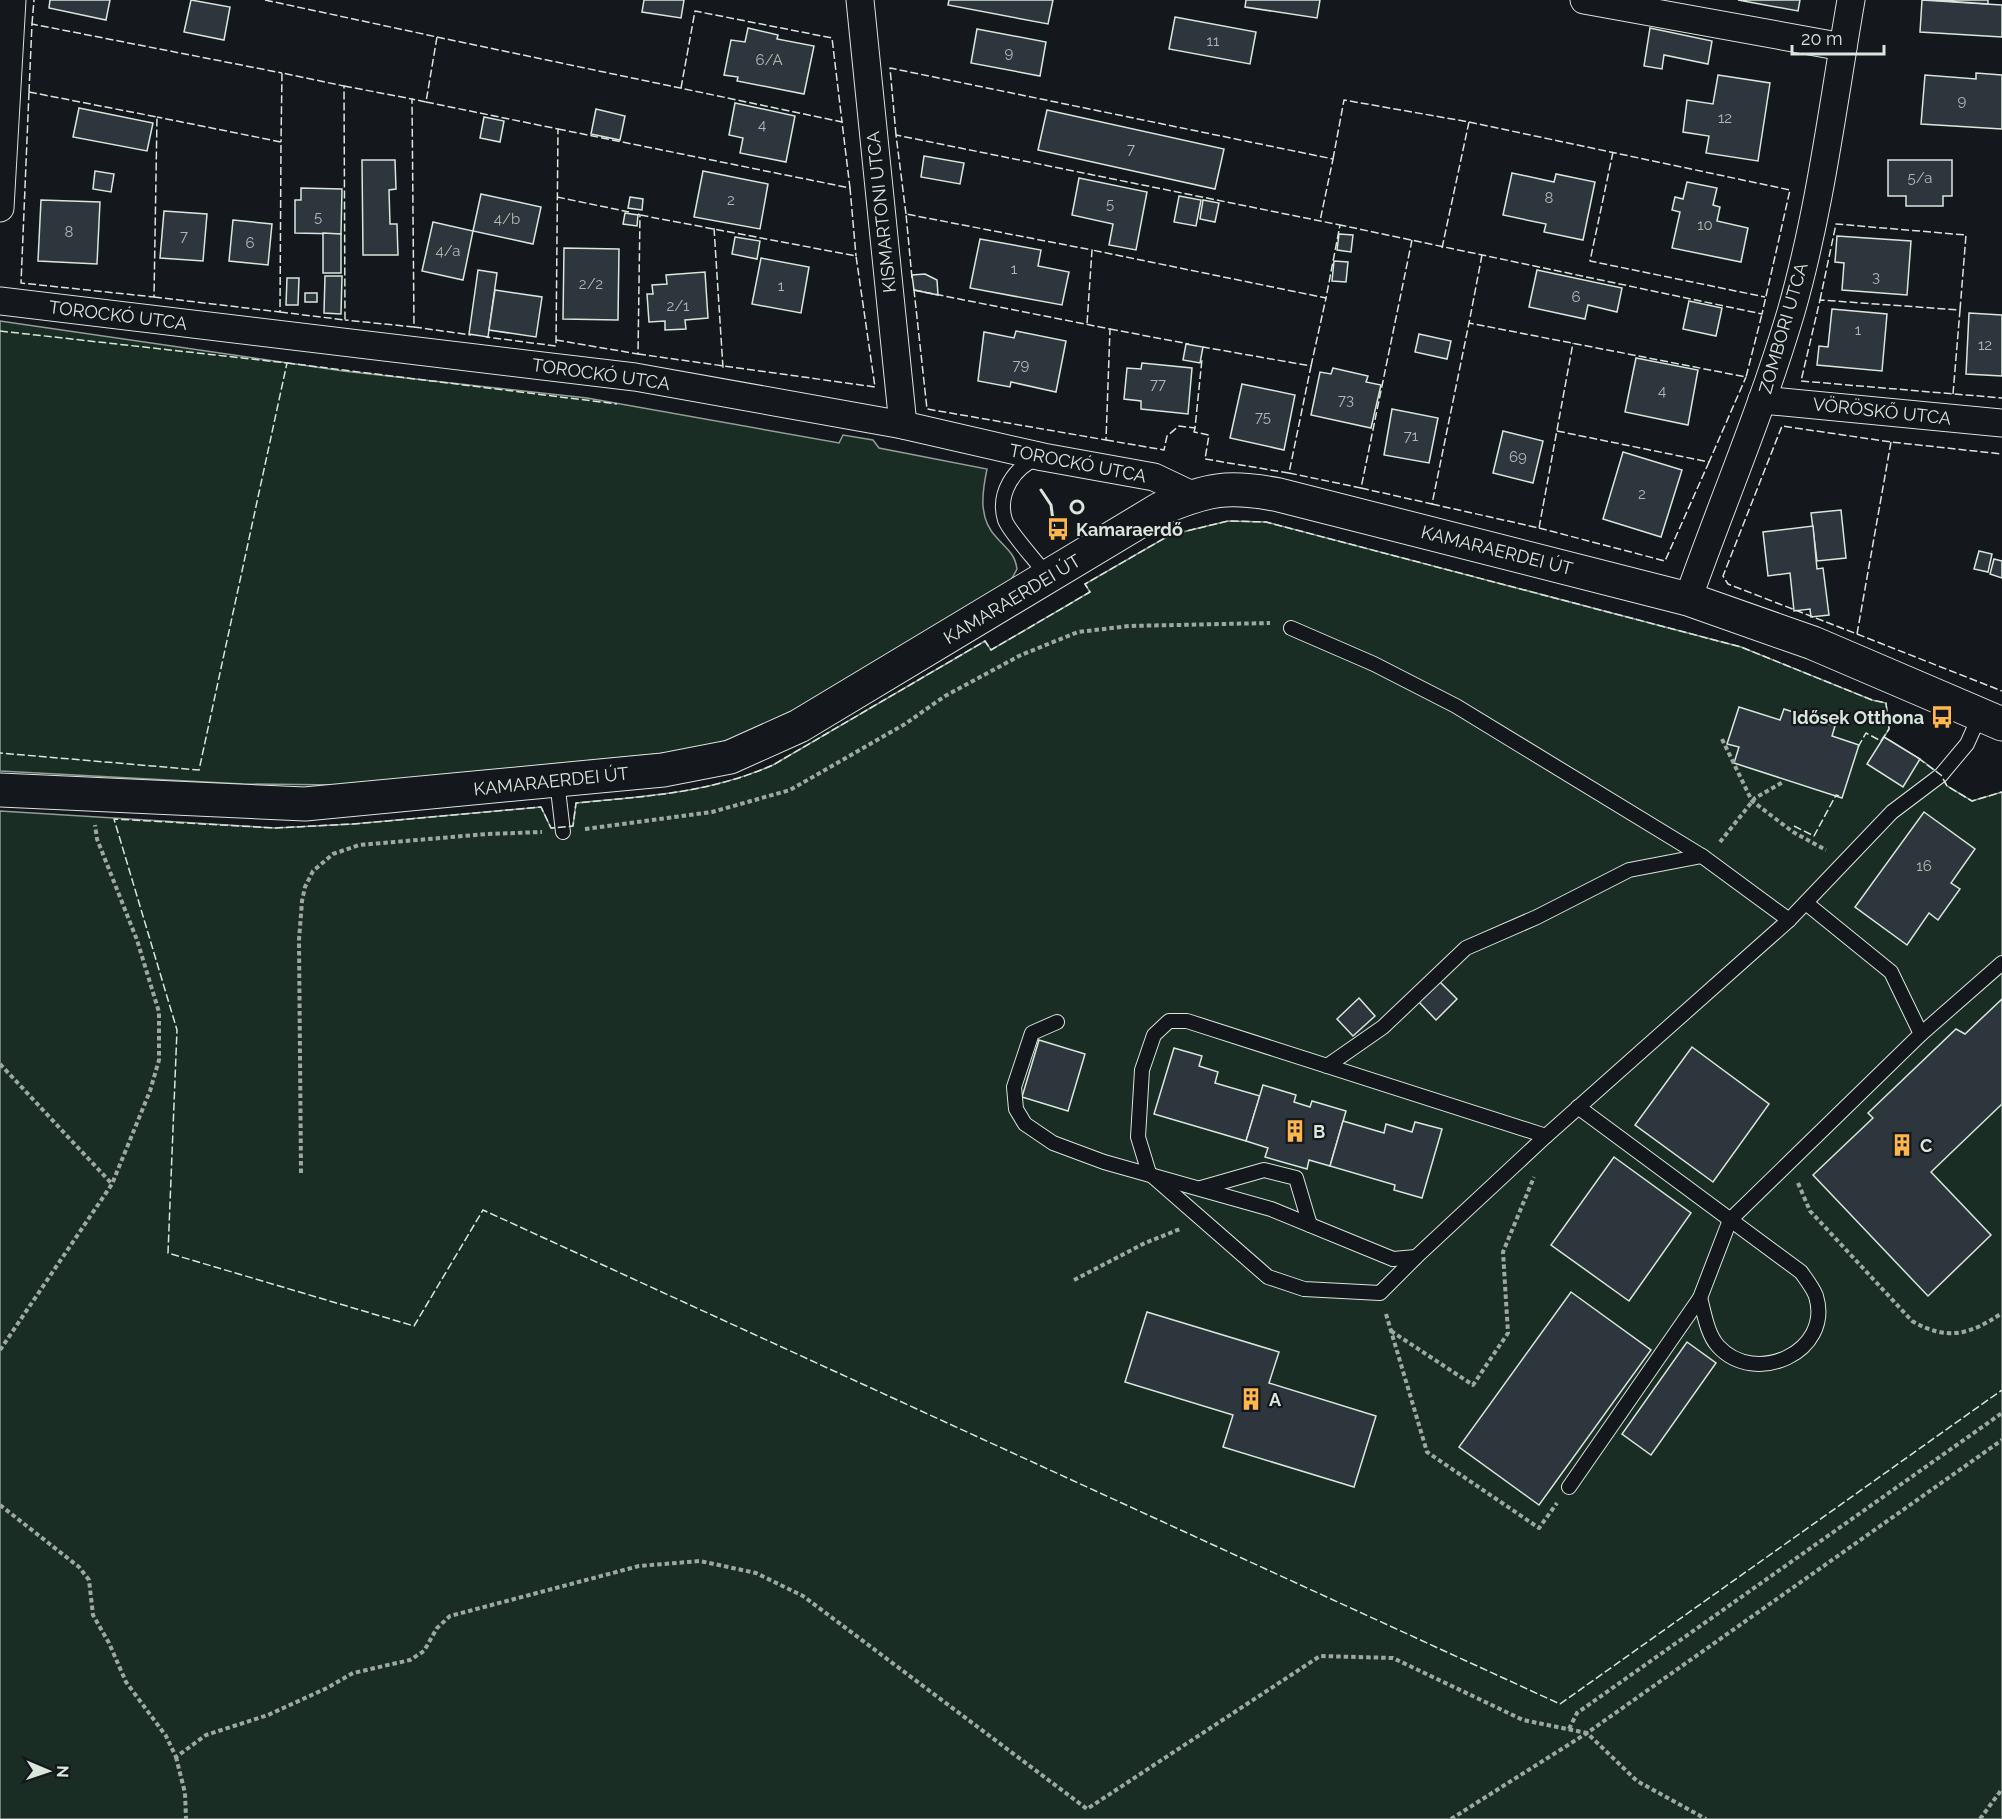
<svg xmlns="http://www.w3.org/2000/svg" width="2002" height="1819" viewBox="0 0 2002 1819" font-family="Raleway,sans-serif">
<rect width="100%" height="100%" fill="#14181c"/>
<g fill="#1a2d24" stroke="#939e99" stroke-width="1.5">
<path d="M0,321L343,371L587,398L839,443L843,435L873,440L879,448L987,469C982,493 978,519 997,538C1007,549 1015,554 1017,569L1011,580L763,729L697,750L339,785L243,784L0,771Z"/>
<path d="M1228,521L1266,522L1741,647L1872,700L1886,703L1889,729L1884,737L1920,759L1941,775L1947,786L1972,801L2002,792V1819H0V811L275,828L353,824L541,807L551,828L573,826L576,803C646,796 707,794 773,765L985,641L991,650L1090,592L1085,584L1170,535Z"/>
</g>
<g fill="#2c363c" stroke="#d8e6dc" stroke-width="1.5">
<polygon points="50,0 110,0 106,20 49,8"/>
<polygon points="191,0 230,7 224,40 184,32"/>
<polygon points="644,0 684,0 681,18 642,12"/>
<polygon points="949,0 1053,0 1048,24 948,5"/>
<polygon points="1246,0 1320,0 1317,18 1245,7"/>
<polygon points="1738,0 1800,0 1798,11"/>
<polygon points="1922,0 2002,5 2002,37 1920,32"/>
<polygon points="1932,0 1988,0 1988,4"/>
<polygon points="1175,17 1256,32 1250,64 1169,49"/>
<polygon points="748,28 778,35 777,39 814,46 804,94 737,81 738,77 724,75 731,40 745,42"/>
<polygon points="1650,28 1712,41 1708,64 1664,55 1662,69 1644,66"/>
<polygon points="977,29 1046,42 1040,76 971,63"/>
<polygon points="1976,73 2002,75 2002,129 1921,124 1925,75 1976,79"/>
<polygon points="1718,75 1770,83 1758,161 1706,153 1709,136 1683,132 1687,100 1713,104"/>
<polygon points="735,103 795,116 786,162 740,153 743,138 729,135"/>
<polygon points="79,108 153,123 147,151 73,137"/>
<polygon points="596,109 625,116 620,140 591,134"/>
<polygon points="1047,110 1224,149 1215,189 1038,150"/>
<polygon points="484,117 504,121 500,142 480,138"/>
<polygon points="924,156 964,163 960,184 921,177"/>
<polygon points="362,160 395,160 396,189 389,190 390,224 397,224 398,255 363,255"/>
<polygon points="1888,160 1952,160 1952,196 1943,196 1943,206 1906,206 1906,196 1888,196"/>
<polygon points="95,171 114,174 111,192 93,189"/>
<polygon points="703,171 768,184 760,229 694,217"/>
<polygon points="1512,173 1554,182 1556,174 1595,182 1583,240 1544,232 1546,224 1503,215"/>
<polygon points="1079,178 1147,192 1136,250 1109,245 1113,224 1072,215"/>
<polygon points="1687,182 1717,188 1713,205 1720,207 1717,221 1748,228 1741,262 1672,248 1680,212 1672,210 1675,197 1683,199"/>
<polygon points="301,188 342,189 341,234 295,233 295,200 301,200"/>
<polygon points="481,194 541,207 533,244 473,231"/>
<polygon points="1179,196 1201,200 1196,226 1174,222"/>
<polygon points="630,197 643,199 642,210 628,208"/>
<polygon points="41,200 100,202 97,264 38,261"/>
<polygon points="1203,200 1219,203 1215,222 1200,219"/>
<polygon points="164,211 207,214 203,261 160,258"/>
<polygon points="625,213 638,215 637,226 623,224"/>
<polygon points="233,220 272,224 268,265 229,261"/>
<polygon points="433,222 473,231 463,280 422,271"/>
<polygon points="323,233 341,234 341,273 323,273"/>
<polygon points="1339,234 1353,235 1351,252 1337,250"/>
<polygon points="1837,236 1911,241 1907,295 1842,290 1844,263 1835,262"/>
<polygon points="735,237 760,241 757,259 732,254"/>
<polygon points="980,239 1041,250 1038,266 1069,272 1062,305 970,288"/>
<polygon points="564,248 619,249 618,320 563,319"/>
<polygon points="761,258 809,267 801,313 752,304"/>
<polygon points="1334,261 1348,262 1346,282 1332,281"/>
<polygon points="478,270 497,273 488,337 469,334"/>
<polygon points="1537,270 1622,288 1617,312 1588,305 1585,319 1529,307"/>
<polygon points="705,272 708,318 685,320 686,329 665,330 665,321 649,322 647,294 653,294 652,285 667,284 666,275"/>
<polygon points="925,274 937,280 938,295 914,290 912,275"/>
<polygon points="325,276 342,276 341,314 324,313"/>
<polygon points="287,278 299,278 298,305 286,305"/>
<polygon points="495,290 542,297 536,337 489,330"/>
<rect x="305" y="293" width="12" height="9"/>
<polygon points="1689,301 1722,308 1716,336 1683,329"/>
<polygon points="1832,309 1887,314 1882,371 1817,365 1819,346 1828,347"/>
<polygon points="1969,313 2002,315 2002,376 1966,374"/>
<polygon points="1016,331 1066,341 1056,392 1011,382 1010,387 978,381 984,332 1014,338"/>
<polygon points="1419,334 1451,341 1447,359 1415,352"/>
<polygon points="1186,344 1203,347 1200,363 1183,360"/>
<polygon points="1636,358 1698,370 1688,425 1625,412"/>
<polygon points="1142,363 1192,368 1188,414 1141,409 1141,401 1124,399 1127,368 1141,369"/>
<polygon points="1333,368 1368,376 1366,382 1381,385 1371,428 1311,415 1320,372 1331,374"/>
<polygon points="1242,384 1295,395 1284,450 1230,438"/>
<polygon points="1392,409 1438,418 1429,463 1384,455"/>
<polygon points="1503,431 1543,441 1533,483 1493,473"/>
<polygon points="1623,452 1682,470 1661,537 1603,519"/>
<polygon points="1841,510 1846,558 1817,561 1811,513"/>
<polygon points="1813,526 1817,569 1823,568 1829,615 1811,617 1810,609 1794,611 1790,573 1768,576 1763,532"/>
<polygon points="1979,551 1992,554 1988,572 1974,569"/>
<polygon points="1994,559 2002,561 2002,578 1990,574"/>
<polygon points="1739,707 1780,720 1784,709 1835,726 1832,736 1859,745 1842,798 1734,763 1739,747 1727,744"/>
<polygon points="1884,737 1920,759 1903,787 1867,764"/>
<polygon points="1924,812 1975,849 1951,883 1960,889 1938,920 1929,913 1907,945 1855,907"/>
<polygon points="1439,981 1457,999 1436,1020 1418,1001"/>
<polygon points="1359,998 1375,1016 1353,1036 1337,1019"/>
<polygon points="2002,999 2002,1104 1931,1172 1991,1235 1928,1296 1813,1175 1873,1118 1868,1113 1956,1029 1965,1034"/>
<polygon points="1039,1040 1085,1054 1068,1111 1022,1097"/>
<polygon points="1692,1047 1769,1104 1713,1182 1635,1125"/>
<polygon points="1174,1048 1202,1056 1199,1066 1218,1072 1215,1083 1260,1096 1246,1141 1154,1114"/>
<polygon points="1263,1085 1296,1095 1294,1102 1310,1107 1312,1101 1346,1111 1330,1166 1309,1160 1307,1169 1265,1157 1268,1148 1246,1141"/>
<polygon points="1343,1121 1384,1133 1386,1124 1412,1132 1415,1122 1442,1129 1422,1198 1394,1190 1395,1185 1330,1166"/>
<polygon points="1614,1157 1691,1213 1629,1301 1551,1245"/>
<polygon points="1571,1292 1651,1350 1539,1505 1459,1447"/>
<polygon points="1147,1312 1279,1352 1269,1383 1376,1416 1354,1487 1223,1447 1233,1415 1125,1382"/>
<polygon points="1687,1342 1716,1363 1651,1455 1622,1434"/>
</g>
<g fill="none" stroke-linecap="round" stroke-linejoin="round">
<g stroke="#d8e6dc" stroke-width="16">
<g id="service">
<path d="M1037,459C1014,467 997,494 1005,520C1009,532 1039,564 1048,577"/>
<polyline points="1291,628 1374,664 1456,706 1702,856 1789,920"/>
<polyline points="557,781 563,832"/>
<polyline points="1806,903 1891,972 1921,1034"/>
<polyline points="1057,1022 1032,1033 1014,1087 1016,1109 1025,1124 1053,1143 1104,1162 1271,1209 1393,1259 1416,1257 1546,1136"/>
<polyline points="1327,1066 1383,1027 1466,948 1537,917 1629,870 1702,856"/>
<path d="M1578,1107L1801,1272C1806,1279 1813,1288 1816,1296C1833,1352 1755,1387 1718,1346C1707,1334 1704,1312 1700,1298"/>
<polyline points="1201,1188 1264,1170 1296,1178 1310,1225"/>
<polyline points="1416,1257 1380,1293 1304,1289 1268,1277 1149,1173 1138,1137 1142,1070 1154,1035 1169,1021 1187,1021 1546,1136 1789,920 1892,812 1941,775 1967,744 1980,715"/>
<polyline points="1569,1487 1700,1298 1730,1220 1921,1034 2002,963"/>
</g>
</g>
<g stroke="#d8e6dc" stroke-width="29">
<g id="minor">
<polyline points="860,0 903,425"/>
<polyline points="1584,0 1843,47"/>
<polyline points="0,208 12,0"/>
<polyline points="0,301 635,377 903,425 1043,457 1154,477 1192,495"/>
<polyline points="1762,400 2002,423"/>
<path d="M1688,599C1722,503 1762,410 1791,312C1820,211 1833,104 1851,0"/>
</g>
</g>
<g stroke="#d8e6dc" stroke-width="35">
<path id="tertiary" d="M0,790L305,804L663,770L730,757L799,726L1160,509C1207,489 1228,485 1279,495L1688,599L1813,643L2002,724"/>
</g>
<g stroke="#9da8a2" stroke-width="4" stroke-dasharray="4.5 3" stroke-linecap="butt">
<polyline points="1722,739 1752,801 1793,832 1826,850"/>
<polyline points="585,829 712,812 790,790 905,724 945,696 1021,655 1078,632 1129,626 1270,623"/>
<polyline points="1720,842 1755,798 1783,782"/>
<polyline points="0,1064 112,1184"/>
<polyline points="301,1173 299,940 302,901 305,887 313,871 333,854 359,845 487,834 542,832"/>
<path d="M1798,1183L1810,1211L1912,1321C1947,1341 1970,1335 2002,1313"/>
<polyline points="1074,1280 1145,1243 1180,1229"/>
<polyline points="1386,1314 1427,1452 1539,1528 1557,1503"/>
<polyline points="1391,1331 1473,1385 1508,1333 1503,1252 1534,1177"/>
<polyline points="0,1350 112,1184 150,1091 159,1060 159,1012 137,940 97,839 95,825"/>
<polyline points="0,1505 79,1567 89,1580 93,1615 109,1643 126,1682 166,1736 176,1757 206,1735 268,1715 327,1688 353,1673 410,1660 424,1651 437,1628 450,1616 639,1566 700,1561 756,1573 803,1596 1087,1809 1320,1656 1393,1658 1523,1720 1587,1733 1637,1781 1706,1819"/>
<polyline points="1569,1729 1577,1713 2002,1413"/>
<polyline points="176,1757 185,1793 186,1819"/>
<polyline points="1451,1819 1587,1733 2002,1440"/>
<polyline points="1980,1819 2002,1789"/>
</g>
<use href="#service" stroke="#14181c" stroke-width="14"/>
<use href="#minor" stroke="#14181c" stroke-width="27"/>
<use href="#tertiary" stroke="#14181c" stroke-width="33"/>
<g stroke="#d8e6dc" stroke-width="1.5" stroke-dasharray="8 3" stroke-linecap="butt">
<polyline points="265,0 437,37 426,102 412,99"/>
<polyline points="32,24 34,0"/>
<polyline points="437,37 842,122 850,188"/>
<polyline points="344,86 412,99 414,327 345,320"/>
<polyline points="681,88 695,11 832,38 842,122"/>
<polygon points="29,92 157,117 154,297 21,283"/>
<polyline points="29,92 32,24 282,73"/>
<polyline points="426,102 558,129 556,346 486,337"/>
<polyline points="558,129 850,188 856,256"/>
<polyline points="896,135 890,68 1333,159 1320,221"/>
<polyline points="1613,152 1590,261 1765,297"/>
<polyline points="1333,159 1344,100 1469,122 1790,190 1762,314 1340,225"/>
<polyline points="557,197 629,212"/>
<polyline points="906,214 896,135 1340,225 1326,298 1092,250"/>
<polyline points="714,228 723,368"/>
<polyline points="1442,248 1469,122"/>
<polyline points="1482,255 1469,323 1746,377 1762,314"/>
<polyline points="912,278 906,214 1092,250 1087,324"/>
<polygon points="914,290 1110,329 1106,440 927,409"/>
<polyline points="154,297 280,312 281,142 157,117"/>
<polyline points="1820,300 1836,224 1966,235 1960,310"/>
<polyline points="280,312 345,320 344,86 282,73 281,142"/>
<polyline points="414,327 471,335"/>
<polyline points="1110,329 1189,344"/>
<polyline points="0,331 287,363 199,770 0,753"/>
<polyline points="556,340 638,354 640,215 638,214"/>
<polyline points="638,354 875,387 856,256 640,215"/>
<polyline points="287,363 617,404"/>
<polyline points="1311,366 1326,298"/>
<polyline points="1953,394 1960,310 1820,300 1801,381 2002,398"/>
<polyline points="1195,428 1194,432 1209,435 1205,459 1289,473 1311,366 1203,347"/>
<polyline points="1557,431 1709,462 1746,377"/>
<polyline points="1106,440 1164,450 1167,436 1179,426 1195,428 1202,359"/>
<polyline points="1891,442 1857,634 1728,584 1723,576 1782,426 1891,442 2002,454"/>
<polyline points="1289,473 1361,488 1412,240"/>
<polyline points="1361,488 1432,504 1469,323"/>
<polyline points="1432,504 1539,528 1573,343"/>
<polyline points="1539,528 1665,561 1709,462"/>
<polyline points="1857,634 2002,691"/>
<path d="M1858,747L1866,733L1881,741L1889,729L1886,703L1872,700L1741,647L1266,522L1228,521L1170,535L1085,584L1090,592L991,650L985,641L773,765C707,794 646,796 576,803L573,826L551,828L541,807L353,824L275,828L114,819L177,1030L168,1253L414,1326L483,1210L1560,1704L2002,1390"/>
<polyline points="1918,758 1941,775 1947,786 1972,801 2002,792"/>
<polyline points="1794,826 1814,836 1836,795 1839,796"/>
</g>
<g stroke="#d8e6dc" stroke-width="3">
<polyline points="1041,490 1051,505 1054,528"/>
<circle cx="1077" cy="507" r="6"/>
</g>
</g>
<defs>
<g id="bus-bare" transform="scale(1.8)"><path d="M-5-6H5V4H4V6H2V4H-2V6H-4V4H-5ZM-3.5-4V0h7V-4ZM-3.5 1.2v1.5H-2V1.2ZM2 1.2v1.5H3.5V1.2Z" fill="#ffb74d" stroke="#14181c" stroke-width="2.5" paint-order="stroke"/></g>
<g id="building-bare" transform="scale(1.8)"><path d="M-4-6H4V6H1V3H-1V6H-4ZM-2.5-4.3h1.7v1.8h-1.7ZM.8-4.3h1.7v1.8H.8ZM-2.5-1h1.7V.8h-1.7ZM.8-1h1.7V.8H.8Z" fill="#ffb74d" stroke="#14181c" stroke-width="2.5" paint-order="stroke"/></g>
</defs>
<g fill-rule="evenodd">
<use href="#bus-bare" x="1058" y="529"/>
<use href="#bus-bare" x="1942" y="717"/>
<use href="#building-bare" x="1295" y="1131"/>
<use href="#building-bare" x="1902" y="1145"/>
<use href="#building-bare" x="1251" y="1399"/>
</g>
<g text-anchor="middle" dominant-baseline="central" stroke-width="4.5" stroke-linejoin="round" paint-order="stroke">
<g font-size="15" fill="#adbab4">
<text x="1213" y="41">11</text>
<text x="1009" y="53">9</text>
<text x="769" y="60">6/A</text>
<text x="1962" y="101">9</text>
<text x="1725" y="118">12</text>
<text x="762" y="125">4</text>
<text x="1131" y="149">7</text>
<text x="1920" y="178">5/a</text>
<text x="1549" y="198">8</text>
<text x="731" y="200">2</text>
<text x="1110" y="204">5</text>
<text x="318" y="217">5</text>
<text x="507" y="219">4/b</text>
<text x="1705" y="225">10</text>
<text x="69" y="232">8</text>
<text x="184" y="236">7</text>
<text x="250" y="243">6</text>
<text x="448" y="251">4/a</text>
<text x="1014" y="269">1</text>
<text x="1876" y="277">3</text>
<text x="591" y="284">2/2</text>
<text x="781" y="286">1</text>
<text x="1576" y="297">6</text>
<text x="678" y="306">2/1</text>
<text x="1858" y="330">1</text>
<text x="1985" y="345">12</text>
<text x="1021" y="365">79</text>
<text x="1158" y="384">77</text>
<text x="1662" y="391">4</text>
<text x="1346" y="400">73</text>
<text x="1263" y="417">75</text>
<text x="1411" y="436">71</text>
<text x="1518" y="457">69</text>
<text x="1642" y="494">2</text>
<text x="1924" y="866">16</text>
</g>
<g font-size="18" fill="#d8e6dc" stroke="#14181c">
<text transform="translate(881 212) rotate(-96)">KISMARTONI UTCA</text>
<text transform="translate(118 315) rotate(7)">TOROCKÓ UTCA</text>
<text transform="translate(1783 328) rotate(-74)">ZOMBORI UTCA</text>
<text transform="translate(601 374) rotate(8)">TOROCKÓ UTCA</text>
<text transform="translate(1882 411) rotate(6)">VÖRÖSKŐ UTCA</text>
<text transform="translate(1078 463) rotate(11)">TOROCKÓ UTCA</text>
<text transform="translate(1497 550) rotate(14)">KAMARAERDEI ÚT</text>
<text transform="translate(1012 599) rotate(-31)">KAMARAERDEI ÚT</text>
<text transform="translate(551 781) rotate(-6)">KAMARAERDEI ÚT</text>
</g>
<g font-size="18" font-weight="bold" fill="#d8e6dc" stroke="#14181c" text-anchor="start">
<text x="1076" y="529">Kamaraerdő</text>
<text x="1924" y="717" text-anchor="end">Idősek Otthona</text>
<text x="1313" y="1131">B</text>
<text x="1920" y="1145">C</text>
<text x="1269" y="1399">A</text>
</g>
</g>
<g transform="translate(48 1771) rotate(92)" stroke="#14181c" stroke-width="4.5" paint-order="stroke">
<path d="M0-4.5L10 22L0 15L-10 22Z" fill="#d8e6dc"/>
<text y="-9" font-size="16" font-weight="bold" text-anchor="middle" fill="#d8e6dc">N</text>
</g>
<path d="M1792 45v9h92v-9" fill="none" stroke="#d8e6dc" stroke-width="3"/>
<text x="1801" y="45" font-size="18" fill="#d8e6dc" stroke="#14181c" stroke-width="4.5" paint-order="stroke">20 m</text>
</svg>
